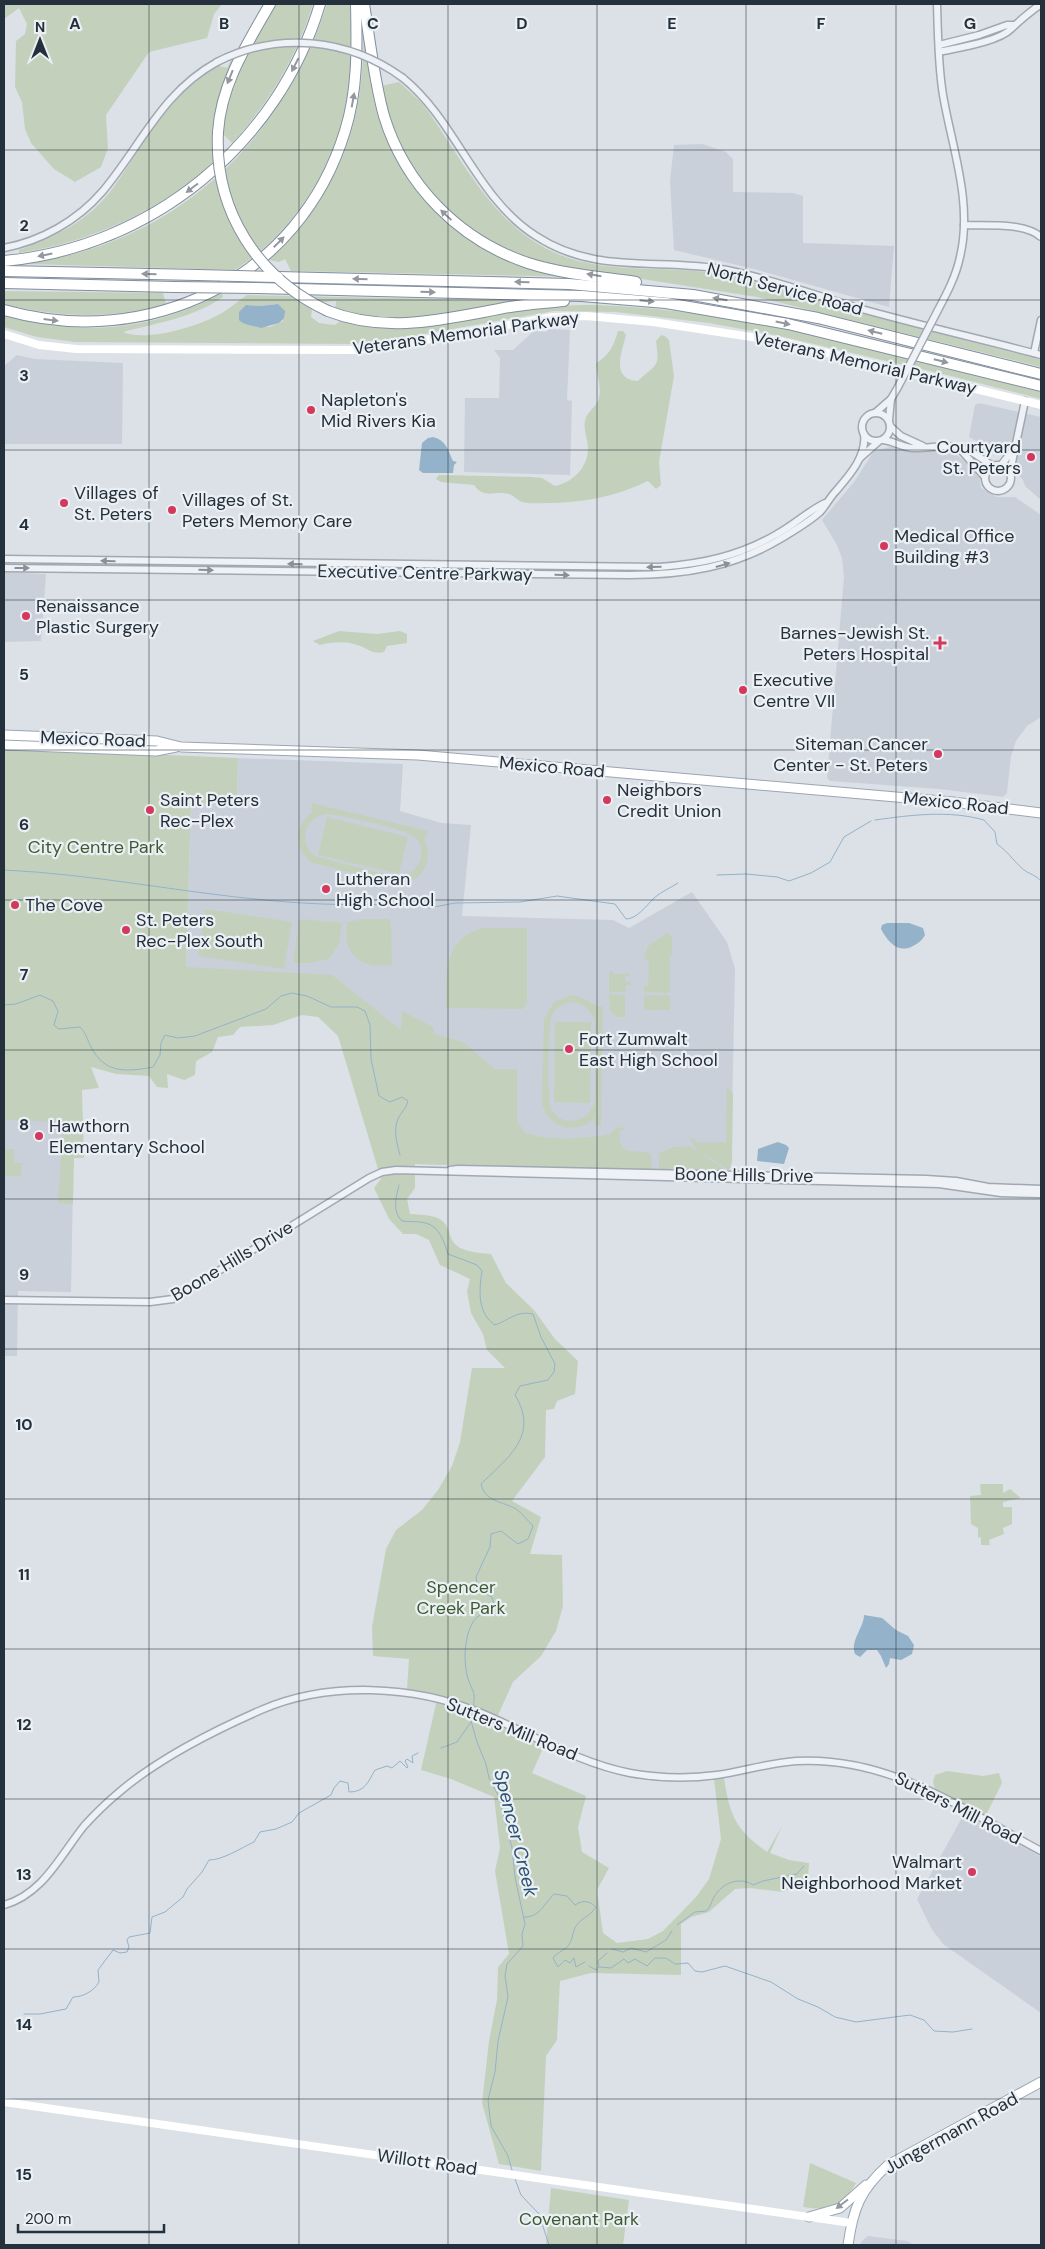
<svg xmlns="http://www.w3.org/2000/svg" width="1045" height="2249" viewBox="0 0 1045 2249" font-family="'DM Sans',sans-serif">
<rect width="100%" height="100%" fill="#dbe1e7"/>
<g fill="#c9d0d9">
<polygon points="702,144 726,152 733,159 733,192 793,193 803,196 803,243 894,246 889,307 754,269 674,250 670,181 674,145"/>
<polygon points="548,329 570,330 567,400 572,401 570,475 464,472 465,398 499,398 500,358 494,350 513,350 534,331 546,332"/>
<polygon points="17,355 34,359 123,363 122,444 5,444 4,366"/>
<polygon points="979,403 1041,417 1041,500 1025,486 1023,480 1003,456 969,437 975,405"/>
<polygon points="897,445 912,451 942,451 955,454 971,465 979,475 981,488 997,497 1015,497 1041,515 1041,717 1027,726 1016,741 1011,756 1007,793 1003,797 939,789 830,781 827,778 844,577 842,558 837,545 822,520 854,482 874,451"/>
<polygon points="5,572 46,574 41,641 4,642"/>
<polygon points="238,758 403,764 400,811 441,823 471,825 462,916 613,920 629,928 692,892 727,942 735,969 731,1168 728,1170 717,1171 415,1164 402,1031 186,967 191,803 237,804"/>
<polygon points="4,1016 76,1019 71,1292 18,1291 17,1356 4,1356"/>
<polygon points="964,1814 1041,1857 1041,2013 943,1944 931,1928 917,1899"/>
<polygon points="868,2236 907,2241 914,2245 861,2245 861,2242"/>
</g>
<g fill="#c3d1bc" fill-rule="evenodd">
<polygon points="4,4 222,4 214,14 207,38 149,52 106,115 108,148 101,167 75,182 54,169 31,143 25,129 22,102 15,87 16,41 25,34 27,24 19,8 4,19"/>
<path d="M274,4H313C297,56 270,102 232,143L221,132L232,81Z"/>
<path d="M327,4H350C351,37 353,70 346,103C333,171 293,232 235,270L27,264C55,259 82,253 108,243C215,203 293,111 327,4Z"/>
<path d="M363,15L402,165L481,245L584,277L291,271L285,259L279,262L269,260C344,188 367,117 363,15Z"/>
<path d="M232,58H234L213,133V146L221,155C164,209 96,241 19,253V250C50,239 80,225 103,200C117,185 127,167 138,150C161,116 183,87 219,66L227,68Z"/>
<path d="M399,82L421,102L432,117C464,164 493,220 545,248C603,279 668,262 730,276C782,287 832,305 883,319C936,333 989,346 1041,360V367L757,297L572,268L525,258L489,242L447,212L411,169L391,126L381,86Z"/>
<path d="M4,291L163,293L166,304C111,319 59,318 4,304Z"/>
<path d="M222,293L223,297C193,318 157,323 123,332C145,342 197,327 218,315C229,310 237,301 247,295L528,301L423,320L385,321L335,310L336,301L313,303L311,317L319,323L335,325L341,320C363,324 385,329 408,328C427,327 446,322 464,319C507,312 549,304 592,305C745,309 894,355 1041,392V399L951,376L775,335L709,323L616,312L554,311L385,341L353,344L75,342L37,337L4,327V316C82,336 150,332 222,293ZM275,304L283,321L270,327L255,325L248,305L260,306Z"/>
<path d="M618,331H623L626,335C622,352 610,379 638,381C656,363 660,370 656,341L661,335L665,336L669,340L674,376L659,462L661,485L656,489L648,481C615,497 582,503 546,503C538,503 529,504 522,502C517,500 513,495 509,494C494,490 485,500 474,485L441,482L436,479L439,475L532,477L542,478L555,486C573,482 588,468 588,448C588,439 583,430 585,421C586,412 597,407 599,398C602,385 596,375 596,363C609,356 614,345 618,331Z"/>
<path d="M339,631L377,634L400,631L407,634V643L387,646L384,652C372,655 368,648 357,645C345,641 332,642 320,645L313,641Z"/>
<path d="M4,748L238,758L237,805L191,803L186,967L332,975L401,1030L402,1011L433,1027L434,1034L463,1042L495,1069H517V1121L525,1133C551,1141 584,1139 610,1134L616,1128L626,1127L620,1132C617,1159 635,1147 651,1154L652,1170L415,1164V1188L407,1199L410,1214C419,1215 433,1214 441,1220C450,1226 448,1235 454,1243C461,1252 481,1253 491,1254L506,1283L534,1310L555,1339L578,1361L575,1394L557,1401L554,1409L546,1410L545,1457L512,1501L541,1517L530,1554L562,1555L563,1606L556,1631L541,1656L513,1682L494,1724L544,1746L532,1773L586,1796L578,1827L582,1852L609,1868L597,1890L603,1933L617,1943L648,1939L663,1931L696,1897L709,1879L721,1839L714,1779L724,1778C730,1816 735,1829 767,1852L782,1826L770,1853L789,1860L809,1863L808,1877L784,1892L750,1888L735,1889L709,1912L691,1917L681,1924V1975L591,1973L560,1981L557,2040L546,2056L541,2171L499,2164L482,2103L489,2041L497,2000L498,1967L509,1954L495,1871L500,1848L494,1797L451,1779L421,1770L438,1695L407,1689L409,1659L373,1656L372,1627L386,1549L396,1530L422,1510L438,1490L452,1466L460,1442L472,1368H505L487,1350L483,1334L471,1313L467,1291L470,1279L440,1265L429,1240L416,1234H403L389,1219L374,1188L381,1179L338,1036L318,1017L302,1015L273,1025L240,1027L233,1035L218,1037L212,1052L196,1061L195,1075L184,1080L167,1074L168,1088L157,1087L149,1076L116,1074L91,1067L99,1088L82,1090L84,1158H74L73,1204L58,1203L63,1122L4,1120Z"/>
<path d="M312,803L428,831L426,837H423C436,859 422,884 397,884L312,863C293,848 294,824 314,811L311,810ZM328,814C343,816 401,828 411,835C433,849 418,878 395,877L315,856C297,842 305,816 328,814Z"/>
<polygon points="327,817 408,837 399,874 318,855"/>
<polygon points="205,909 292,922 284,969 198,956"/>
<polygon points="302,919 342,923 339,944 329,959 309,963 293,963 299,921"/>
<path d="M363,919H389L391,922L392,965C360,969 342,955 347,922Z"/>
<path d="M483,928H527V1004L522,1009L446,1008C447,974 442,939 483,928Z"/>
<polygon points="667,933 672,937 672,955 670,955 670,991 667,993 644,992 644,986 648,986 649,960 644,959 648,946"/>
<polygon points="612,970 614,974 626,974 627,970 630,976 625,977 625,982 631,982 631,985 626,985 626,992 609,992 609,974"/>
<polygon points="609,994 625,995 625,1017 617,1017 610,1011"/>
<path d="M571,995C585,996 592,1006 603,1007L601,1126H595L594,1118C577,1136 549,1128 542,1104L544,1019L554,1002ZM574,1002L586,1007L595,1019V1098C593,1121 562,1131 551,1108C547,1099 548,1025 552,1015C556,1007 565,1003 574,1002Z"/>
<rect x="644" y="995" width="26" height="15"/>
<polygon points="555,1022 591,1022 590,1103 554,1102"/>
<polygon points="727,1087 733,1093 732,1162 729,1170 697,1150 689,1137 699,1143 726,1142"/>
<polygon points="690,1146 726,1170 662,1170 659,1168 659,1153 674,1147"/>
<polygon points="4,1149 14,1149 14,1163 22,1163 21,1176 4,1176"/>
<polygon points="980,1484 1003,1484 1003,1493 1010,1489 1021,1498 1003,1502 1003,1507 1012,1507 1012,1524 1003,1528 1004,1534 989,1540 990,1545 981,1545 981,1538 978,1537 978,1528 971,1524 970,1496 981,1495"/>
<polygon points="947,1771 983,1776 999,1773 1002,1783 985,1817 935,1789 933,1782 935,1775"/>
<path d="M810,2163L856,2183C842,2207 830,2211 803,2207Z"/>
<polygon points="551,2188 629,2200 623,2245 546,2245"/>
</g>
<g fill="#94b2c9">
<path d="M278,304L285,311L284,318L279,323L261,328C255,326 243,325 239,320V312L246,305L260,306Z"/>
<path d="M433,437C446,440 448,450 453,461L457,462L454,465L453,473H423L419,470L422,443L428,438Z"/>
<path d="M887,923H909L923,928L925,935C922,940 919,943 913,946C898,954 888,942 881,929L882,925Z"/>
<polygon points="778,1142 786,1145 789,1148 784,1164 757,1161 758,1149"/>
<path d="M864,1615L882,1618L896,1630L908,1636L914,1645L912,1654L901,1660L890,1658L889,1664L886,1668L881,1656L877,1650H867L860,1657L855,1654C850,1640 864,1628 864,1615Z"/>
</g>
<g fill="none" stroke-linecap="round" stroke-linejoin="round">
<g stroke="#94b2c9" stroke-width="1">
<path d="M875,820C911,815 949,810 984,820L995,832L997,844C1009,852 1017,866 1027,872C1033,875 1036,876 1041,881"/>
<path d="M4,870C92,874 178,892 265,900C315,905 365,906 414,903L429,908L455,903L520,902L557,896L615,904L626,919C637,919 646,906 654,898C661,892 670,888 678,883"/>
<polyline points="717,875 746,874 777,877 789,881 811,873 830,862 844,837 871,821"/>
<path d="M4,1005L16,1004L40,995L53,1001L58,1011L54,1025L59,1029L80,1027C86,1033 87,1039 91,1047C105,1074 126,1072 153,1067L160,1055L161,1043L165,1035L178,1038L195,1036L266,1009L281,996L292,993L307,996L331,1007H357L365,1011L370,1025L371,1059L379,1096L390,1102L402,1097L408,1101C406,1109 401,1112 398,1119C393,1129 397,1144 400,1155"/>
<path d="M399,1185C396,1198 392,1211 402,1221C409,1222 418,1221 426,1223C440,1227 444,1242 448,1254L477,1265L482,1271C479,1290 477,1313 495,1325C509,1320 518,1310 533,1314L541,1337L555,1364L554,1372L548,1380L520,1386L515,1395C540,1436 507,1458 481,1484C485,1502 502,1501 516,1509C522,1513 528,1521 533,1526L528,1539L518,1544L501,1531L491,1534L490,1547L476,1577L478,1590L492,1597L494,1605C488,1611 477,1615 473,1622C464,1637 463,1662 468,1679C473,1693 476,1691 473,1708"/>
<polyline points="472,1712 471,1721 477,1742 486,1764 489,1778 499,1797 512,1848 515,1877 525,1924 522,1934 523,1946 507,1964 505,1976 508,1997 498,2041 495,2072 488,2100 491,2126 508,2156 512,2170"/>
<polyline points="441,1748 457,1742 471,1722"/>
<path d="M524,1917C539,1918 544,1904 554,1894L567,1896L575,1905C583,1900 588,1900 596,1907C591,1916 577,1920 574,1930C572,1937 572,1942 566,1948C561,1952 556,1953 553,1958L558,1967L565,1960L570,1963L574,1958L576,1967L585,1962"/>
<path d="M677,1925L695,1912L706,1911C711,1907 711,1902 714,1897C722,1883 739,1876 753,1885L763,1881L797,1874L804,1866"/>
<polyline points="612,1949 623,1952 631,1948 646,1952 666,1940 672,1931"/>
<path d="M589,1966L596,1970L599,1967L611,1968L624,1959L628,1963L635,1959L647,1966L655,1958H666C678,1966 673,1964 688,1963L695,1971L702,1972L725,1966L771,1982L798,1999L818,2007L835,2017L856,2022L910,2015L924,2020L934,2031L953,2032L972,2029"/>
<polyline points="599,1966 598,1961 607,1953"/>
<path d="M24,2014H40L66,2009L73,1997C83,1997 94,1991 99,1982L98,1970L113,1950L120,1953L127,1952L129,1947L127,1940L129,1937L150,1933L152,1917L165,1912L183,1897L187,1889L202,1872L209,1860C223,1860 241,1848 254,1842L260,1832L276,1829L292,1822L299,1813L331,1795L334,1788L340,1781L348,1783L349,1792C365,1792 368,1782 375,1770L387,1766L392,1768L400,1761L407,1768L408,1767L405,1761L407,1759L413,1763L412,1756L418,1753"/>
<polyline points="515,2179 521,2195 539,2214 549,2245"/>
</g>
<g stroke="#a1a8b1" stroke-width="9">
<g id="tertiary">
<path d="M937,4C938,34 938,65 943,95C952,148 973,203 960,257C956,276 947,293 938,310"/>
<polyline points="939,45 979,35 1007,25 1014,25"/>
<path d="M939,52C957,48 998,42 1011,29C1020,20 1030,12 1041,4"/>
<path d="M403,78C457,122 476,198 536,236C597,276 661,257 727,270C771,279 815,295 858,308C919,325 980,339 1041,355"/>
<path d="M964,225C986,226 1024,222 1041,237"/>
<path d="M4,248C41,241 77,221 102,192C141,146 161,93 217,62"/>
<polyline points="1034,353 1041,320"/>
<circle cx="876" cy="427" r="14"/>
<polyline points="875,413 891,399 898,387"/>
<polyline points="889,420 891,399"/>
<polyline points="891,427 901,436 923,446"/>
<path d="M883,440C894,441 903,448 913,448C934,449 945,442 967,450C975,452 984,462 994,466"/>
<polyline points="960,449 985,477"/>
<polyline points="860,458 878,442"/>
<polyline points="1001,465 1014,449"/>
<circle cx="998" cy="478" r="13"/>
<polyline points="1010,472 1025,401"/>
<path d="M4,559L659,567C701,564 740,556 777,534C794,525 808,511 825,503"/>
<path d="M4,568L629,575C685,575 734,567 782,538C795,530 809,522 820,512C825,507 830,497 836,491C849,476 867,456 864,434"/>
<polyline points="450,1170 458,1169 926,1179 956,1181 988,1187 1041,1189"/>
<polyline points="4,1300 150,1302 173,1299 369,1178 382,1172 396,1170 939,1184 1001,1193 1041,1194"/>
<path d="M4,1905C43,1894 60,1856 84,1826C94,1815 105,1804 117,1794C157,1759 213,1731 261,1710C328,1681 414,1685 481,1713C530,1733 578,1763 630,1773C658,1778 688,1779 717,1775C743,1771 769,1763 796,1761C890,1756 962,1809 1041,1851"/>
</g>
</g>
<g stroke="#9aa6b3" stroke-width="11">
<g id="primary">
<polyline points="4,735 157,741 181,747 418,755 953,802 1041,813"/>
<polyline points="4,745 156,751 176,747"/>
<polyline points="809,2217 840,2208 866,2185"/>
<path d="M848,2245C853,2209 860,2190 888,2165L1041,2082"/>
</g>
</g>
<g stroke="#828f9e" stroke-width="12">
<g id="motorway">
<path d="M364,4C370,41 374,80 384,116C405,185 459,240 528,263C562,274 601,277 636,282"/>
<path d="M218,132C221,84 247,44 270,4"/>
<path d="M4,261C150,248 278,145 320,4"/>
<polyline points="4,271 198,275"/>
<polyline points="278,277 569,284 693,295 818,318 1041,374"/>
<polyline points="4,283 175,287"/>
<polyline points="257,288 582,296 666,303 788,324 1041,386"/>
<path d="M4,310C149,351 300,279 345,131C358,90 357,47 356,4"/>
<path d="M328,311C389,335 448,318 510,307C528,304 546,303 564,301"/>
</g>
</g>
<use href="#tertiary" stroke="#eef1f5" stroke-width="6"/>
<g stroke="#fff" stroke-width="8">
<polyline points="4,334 39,345 76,349 358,350 397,345 552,317 586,316 653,322 778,341 1041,405"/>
<polyline points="4,2102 851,2223"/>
</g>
<use href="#primary" stroke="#fff" stroke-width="9"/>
<use href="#motorway" stroke="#fff" stroke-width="10"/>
<g stroke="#a1a8b1" stroke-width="9" stroke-linecap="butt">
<g id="tertiary-bridge">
<path d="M217,62C278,31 348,38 403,78"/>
<polyline points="898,387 938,310"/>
</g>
</g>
<g stroke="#828f9e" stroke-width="12" stroke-linecap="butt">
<g id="motorway-bridge">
<path d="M218,132C214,210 257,278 328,311"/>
<polyline points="198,275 278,277"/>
<polyline points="175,287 257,288"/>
</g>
</g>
<use href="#tertiary-bridge" stroke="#eef1f5" stroke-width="6"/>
<use href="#motorway-bridge" stroke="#fff" stroke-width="10"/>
</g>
<defs><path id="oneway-solid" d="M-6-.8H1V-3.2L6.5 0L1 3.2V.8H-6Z" transform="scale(1.25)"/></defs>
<g fill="#92989e">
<use href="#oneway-solid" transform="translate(295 65) rotate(117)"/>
<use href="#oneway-solid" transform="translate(230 77) rotate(112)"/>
<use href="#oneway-solid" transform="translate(353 100) rotate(-80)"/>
<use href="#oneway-solid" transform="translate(192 188) rotate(143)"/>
<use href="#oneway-solid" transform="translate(446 215) rotate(-137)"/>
<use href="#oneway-solid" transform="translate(279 242) rotate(-45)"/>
<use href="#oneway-solid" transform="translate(45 255) rotate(169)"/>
<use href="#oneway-solid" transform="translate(149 274) rotate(-179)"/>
<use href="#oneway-solid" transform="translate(594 275) rotate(-171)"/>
<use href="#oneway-solid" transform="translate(360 279) rotate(-179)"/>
<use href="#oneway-solid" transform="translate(522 282) rotate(-179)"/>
<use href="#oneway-solid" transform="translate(428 292) rotate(1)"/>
<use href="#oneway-solid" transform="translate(720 299) rotate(-171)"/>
<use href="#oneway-solid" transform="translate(647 301) rotate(6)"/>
<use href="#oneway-solid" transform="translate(51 320) rotate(7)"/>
<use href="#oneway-solid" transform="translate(783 323) rotate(12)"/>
<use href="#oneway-solid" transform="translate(875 332) rotate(-166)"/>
<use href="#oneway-solid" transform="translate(941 361) rotate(14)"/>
<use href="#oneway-solid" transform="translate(842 2204) rotate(143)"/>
</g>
<g fill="#8a9099">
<use href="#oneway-solid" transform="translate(108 561) rotate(-179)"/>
<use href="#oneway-solid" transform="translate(295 564) rotate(-179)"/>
<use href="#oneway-solid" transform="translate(723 565) rotate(-16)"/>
<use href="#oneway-solid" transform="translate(654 567) rotate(179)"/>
<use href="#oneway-solid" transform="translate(22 568)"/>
<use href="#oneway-solid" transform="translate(206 570) rotate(1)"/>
<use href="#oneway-solid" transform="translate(562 575) rotate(1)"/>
</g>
<path fill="none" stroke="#25303d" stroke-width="1" stroke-opacity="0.55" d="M149,4V2245M299,4V2245M448,4V2245M597,4V2245M746,4V2245M896,4V2245M4,150H1041M4,300H1041M4,450H1041M4,600H1041M4,750H1041M4,900H1041M4,1050H1041M4,1199H1041M4,1349H1041M4,1499H1041M4,1649H1041M4,1799H1041M4,1949H1041M4,2099H1041"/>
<g fill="#d4385c" stroke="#ebf0f4" stroke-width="2">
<circle cx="311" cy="410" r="5"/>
<circle cx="1031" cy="457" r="5"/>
<circle cx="64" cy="503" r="5"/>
<circle cx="172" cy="510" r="5"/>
<circle cx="884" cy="546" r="5"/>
<circle cx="26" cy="616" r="5"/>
<path d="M937.5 635.5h5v5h5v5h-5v5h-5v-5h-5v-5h5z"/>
<circle cx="743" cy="690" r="5"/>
<circle cx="938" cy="754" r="5"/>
<circle cx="607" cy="800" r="5"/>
<circle cx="150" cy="810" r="5"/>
<circle cx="326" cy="889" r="5"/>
<circle cx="15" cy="905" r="5"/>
<circle cx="126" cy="930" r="5"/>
<circle cx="569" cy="1049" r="5"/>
<circle cx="39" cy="1136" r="5"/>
<circle cx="972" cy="1872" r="5"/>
</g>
<g text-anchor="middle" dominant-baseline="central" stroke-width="4.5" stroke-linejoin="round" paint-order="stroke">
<g font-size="18" fill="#25303d" stroke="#ebf0f4">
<text transform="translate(785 289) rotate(15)">North Service Road</text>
<text transform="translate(466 333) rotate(-8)">Veterans Memorial Parkway</text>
<text transform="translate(865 363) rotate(13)">Veterans Memorial Parkway</text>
<text transform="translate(425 573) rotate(1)">Executive Centre Parkway</text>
<text transform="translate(93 739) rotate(2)">Mexico Road</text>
<text transform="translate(552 767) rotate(5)">Mexico Road</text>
<text transform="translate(956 803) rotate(6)">Mexico Road</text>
<text transform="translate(744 1175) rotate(1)">Boone Hills Drive</text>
<text transform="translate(232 1261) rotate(-31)">Boone Hills Drive</text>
<text transform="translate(512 1729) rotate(22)">Sutters Mill Road</text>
<text transform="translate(958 1808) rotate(27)">Sutters Mill Road</text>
<text transform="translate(951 2133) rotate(-29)">Jungermann Road</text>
<text transform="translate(427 2162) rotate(8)">Willott Road</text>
</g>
<g font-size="18" fill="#25303d" stroke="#ebf0f4" text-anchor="start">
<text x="321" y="400">Napleton's<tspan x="321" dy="21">Mid Rivers Kia</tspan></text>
<text x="1021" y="447" text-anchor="end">Courtyard<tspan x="1021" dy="21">St. Peters</tspan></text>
<text x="74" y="493">Villages of<tspan x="74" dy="21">St. Peters</tspan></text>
<text x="182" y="500">Villages of St.<tspan x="182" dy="21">Peters Memory Care</tspan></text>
<text x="894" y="536">Medical Office<tspan x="894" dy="21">Building #3</tspan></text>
<text x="36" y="606">Renaissance<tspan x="36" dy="21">Plastic Surgery</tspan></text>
<text x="929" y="633" text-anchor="end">Barnes-Jewish St.<tspan x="929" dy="21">Peters Hospital</tspan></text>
<text x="753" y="680">Executive<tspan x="753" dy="21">Centre VII</tspan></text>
<text x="928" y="744" text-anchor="end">Siteman Cancer<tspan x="928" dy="21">Center - St. Peters</tspan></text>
<text x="617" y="790">Neighbors<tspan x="617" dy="21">Credit Union</tspan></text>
<text x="160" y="800">Saint Peters<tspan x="160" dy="21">Rec-Plex</tspan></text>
<text x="336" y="879">Lutheran<tspan x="336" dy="21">High School</tspan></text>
<text x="25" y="905">The Cove</text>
<text x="136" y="920">St. Peters<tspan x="136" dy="21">Rec-Plex South</tspan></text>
<text x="579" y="1039">Fort Zumwalt<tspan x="579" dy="21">East High School</tspan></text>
<text x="49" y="1126">Hawthorn<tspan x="49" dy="21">Elementary School</tspan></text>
<text x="962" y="1862" text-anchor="end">Walmart<tspan x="962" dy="21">Neighborhood Market</tspan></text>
</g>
<g font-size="18" fill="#3c5a31" stroke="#ebf0f4">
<text x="96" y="847">City Centre Park</text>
<text x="461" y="1587">Spencer<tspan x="461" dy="21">Creek Park</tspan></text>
<text x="579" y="2219">Covenant Park</text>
</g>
<g font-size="19" font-style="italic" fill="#2d5273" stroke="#ebf0f4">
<text transform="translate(516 1833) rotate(76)">Spencer Creek</text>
</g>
</g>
<g font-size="16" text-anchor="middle" font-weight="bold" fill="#25303d" stroke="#ebf0f4" stroke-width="4.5" stroke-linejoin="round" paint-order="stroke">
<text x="75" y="29">A</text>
<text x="224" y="29">B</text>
<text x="373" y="29">C</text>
<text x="522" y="29">D</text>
<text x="672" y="29">E</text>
<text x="821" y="29">F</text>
<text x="970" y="29">G</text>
<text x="24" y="231">2</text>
<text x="24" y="381">3</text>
<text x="24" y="530">4</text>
<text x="24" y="680">5</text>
<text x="24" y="830">6</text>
<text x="24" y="980">7</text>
<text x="24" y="1130">8</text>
<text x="24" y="1280">9</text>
<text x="24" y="1430">10</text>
<text x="24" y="1580">11</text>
<text x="24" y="1730">12</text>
<text x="24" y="1880">13</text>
<text x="24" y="2030">14</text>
<text x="24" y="2180">15</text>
</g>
<rect width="1045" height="2249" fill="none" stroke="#25303d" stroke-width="10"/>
<g transform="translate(40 40)" stroke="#ebf0f4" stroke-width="4" paint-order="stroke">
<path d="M0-4L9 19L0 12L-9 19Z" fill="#25303d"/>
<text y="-8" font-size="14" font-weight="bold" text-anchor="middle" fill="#25303d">N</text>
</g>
<path d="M18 2224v8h146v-8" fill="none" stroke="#25303d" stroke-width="2.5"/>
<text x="25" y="2224" font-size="15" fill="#25303d" stroke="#ebf0f4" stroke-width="4" paint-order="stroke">200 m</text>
</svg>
